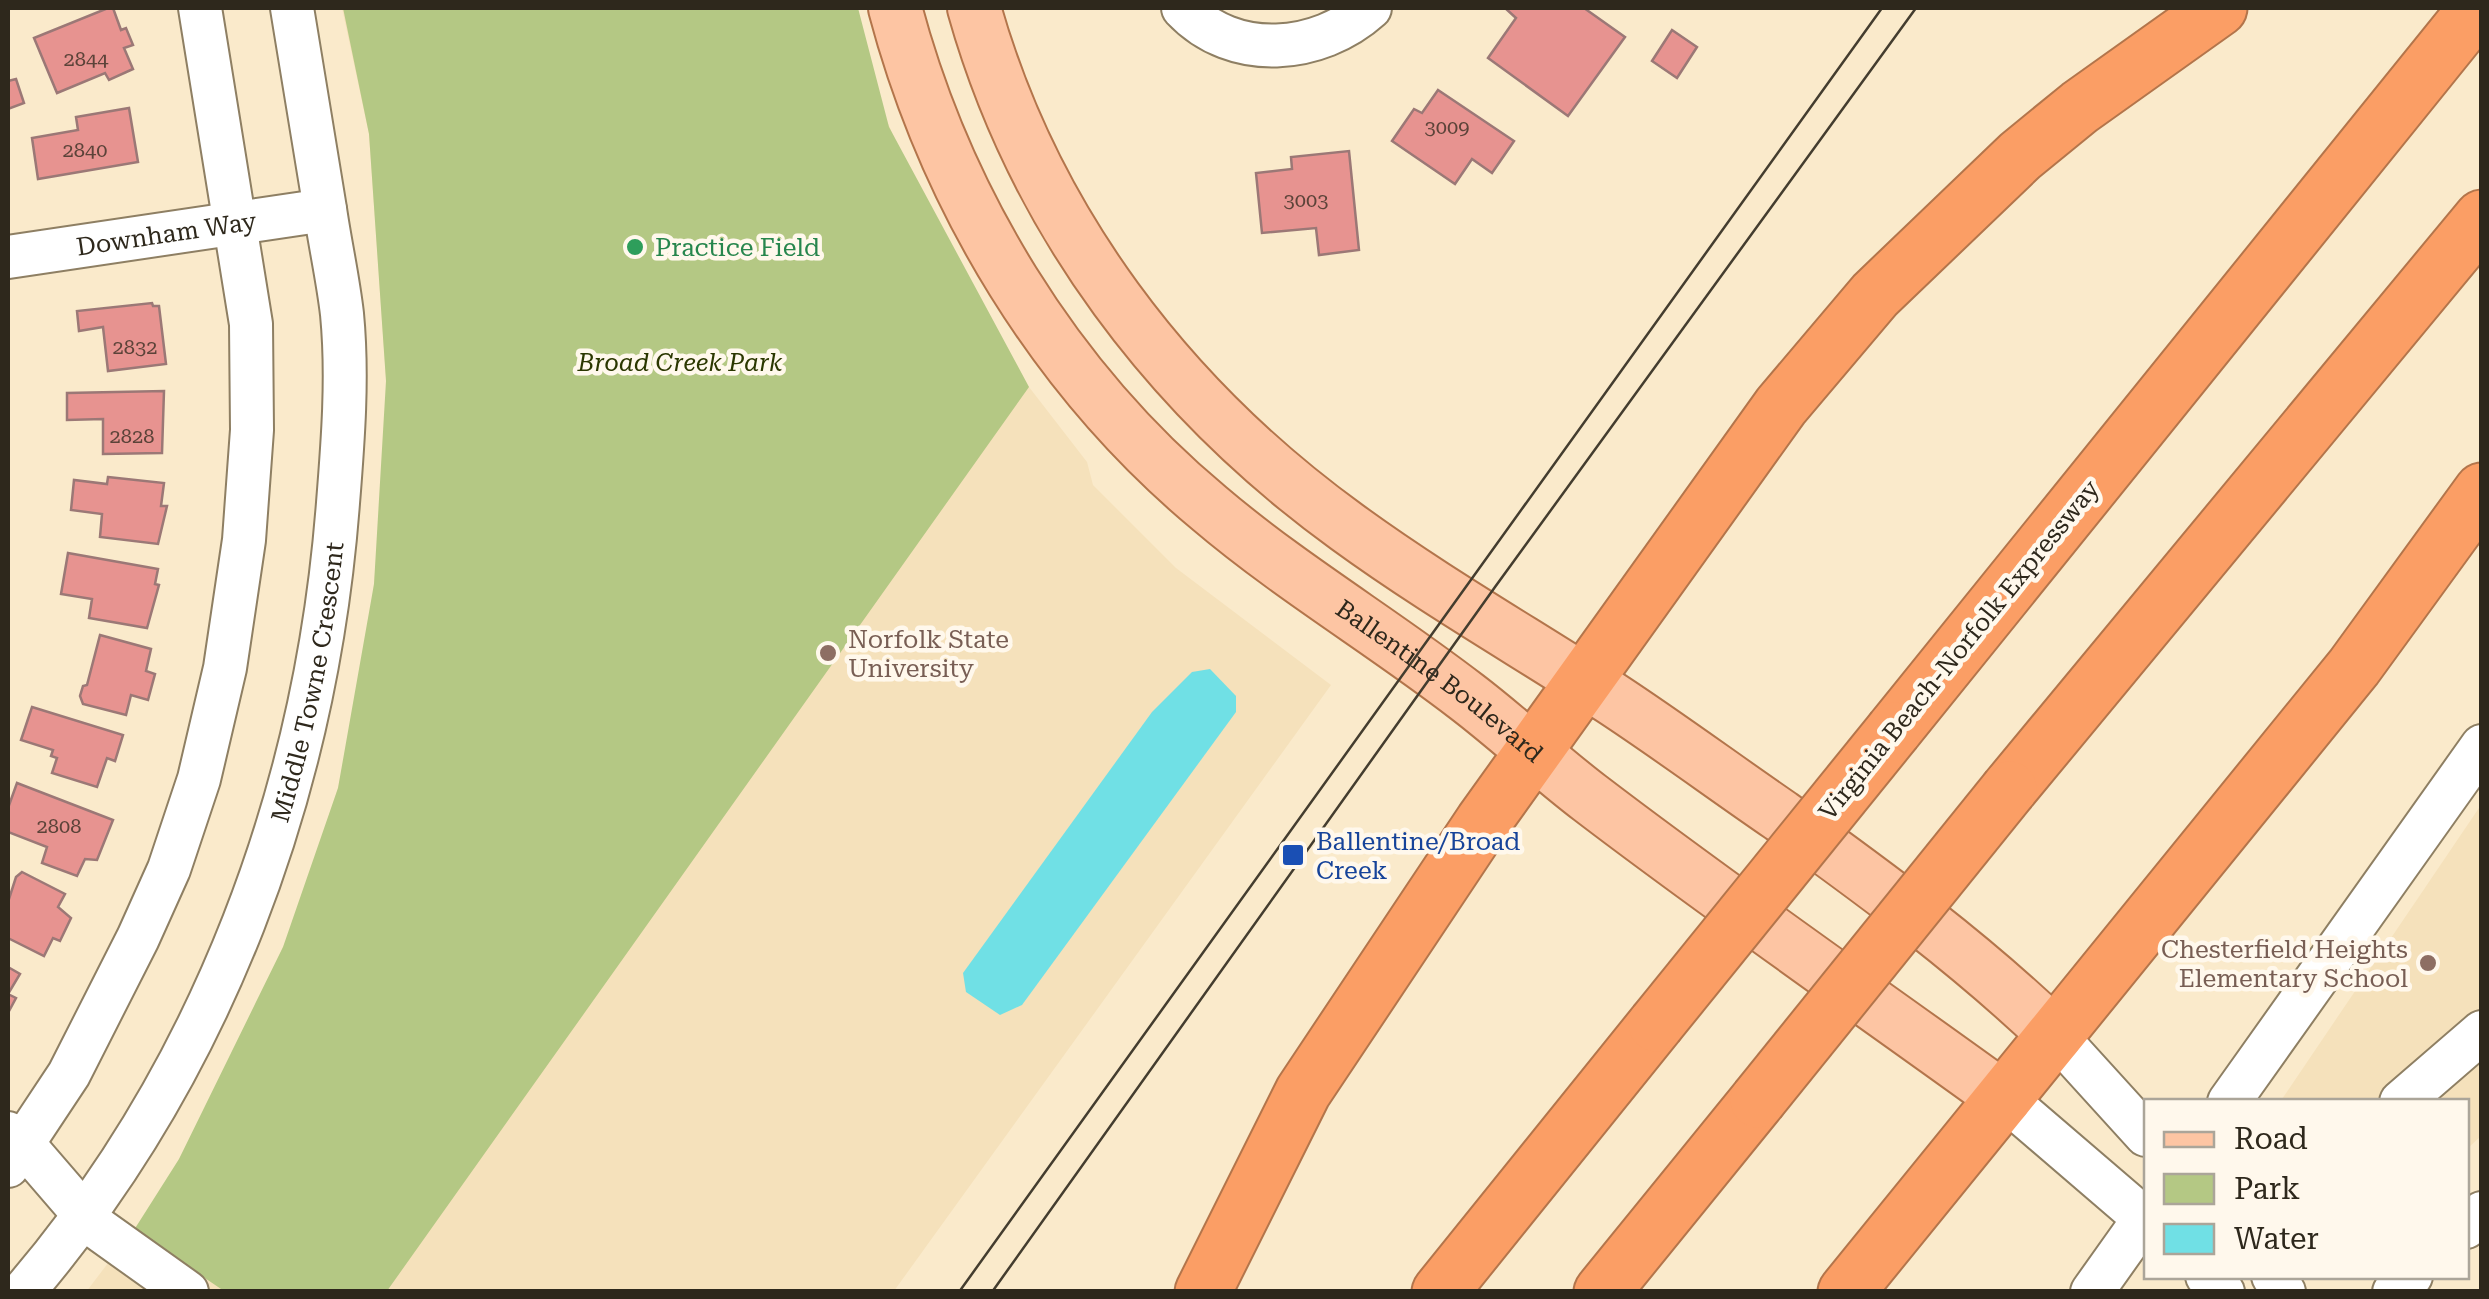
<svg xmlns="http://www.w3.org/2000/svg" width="2489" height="1299" viewBox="0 0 2489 1299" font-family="'Roboto Serif',serif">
<rect width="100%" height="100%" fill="#faeacb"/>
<g fill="#f5e1bb">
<polygon points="342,8 849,8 876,96 945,253 1029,387 1087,462 1093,485 1176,568 1331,685 894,1291 86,1292 153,1204 216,1096 293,925 338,788 368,648 389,421 369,134"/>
<polygon points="2481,805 2481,1136 2467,1149 2466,1102 2280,1102"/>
</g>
<polygon fill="#b4c884" points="343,8 858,8 889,127 1029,387 387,1291 224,1291 134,1230 179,1159 283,947 338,788 374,584 386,381 369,134"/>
<polygon fill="#70e0e5" points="1210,669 1236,696 1236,712 1022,1005 1000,1015 966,992 963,973 1152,712 1192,672"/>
<g fill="#e79390" stroke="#9b7876" stroke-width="2.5">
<polygon points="108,8 113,8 121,30 126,28 133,45 124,48 133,69 109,80 105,73 57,93 34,38"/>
<polygon points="1505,8 1584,8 1625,37 1568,116 1488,58 1516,18"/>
<polygon points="1672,30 1697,47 1677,78 1652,61"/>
<polygon points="16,79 24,103 8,109 8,81"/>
<polygon points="1438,90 1514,141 1492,173 1472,159 1455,184 1392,141 1414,109 1422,113"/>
<polygon points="129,108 138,162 38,179 32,138 78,130 76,117"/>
<polygon points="1349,151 1359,250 1319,255 1316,228 1262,233 1256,173 1292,169 1291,157"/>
<polygon points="152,303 153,306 159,306 166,364 108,371 103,327 79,331 77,311"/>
<polygon points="164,391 162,453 103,454 103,419 67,420 67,393"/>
<polygon points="108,477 164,483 161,506 167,506 158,544 100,537 102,514 71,510 74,480 107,484"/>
<polygon points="68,553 158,569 155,584 159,585 147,628 89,618 92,599 61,594"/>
<polygon points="100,635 151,649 146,671 155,674 148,700 131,695 126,715 83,704 80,696 83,686 87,685"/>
<polygon points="32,707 123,735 115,761 107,758 97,787 52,773 57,758 51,756 53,750 21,740"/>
<polygon points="17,783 113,820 97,860 85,859 77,876 42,863 47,847 8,832 8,808"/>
<polygon points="22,872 65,894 58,907 71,918 60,941 53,938 44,956 8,938 8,902 16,877"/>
<polygon points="8,967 20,974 8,994 16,998 8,1013"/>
</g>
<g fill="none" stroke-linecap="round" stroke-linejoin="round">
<g stroke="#8e7f63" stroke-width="46">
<g id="minor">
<path d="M1183,8C1234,62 1319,54 1370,8"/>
<path id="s1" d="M8,257L325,210"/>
<polyline points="2056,1036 2146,1135"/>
<polyline points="2005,1099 2146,1220"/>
<polyline points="2229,1102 2482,746"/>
<polyline points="2401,1102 2482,1032"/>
<polyline points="8,1133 24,1145 93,1225 187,1292"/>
<polyline points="8,1166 69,1074 138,938 169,869 199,779 225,668 244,540 252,430 251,324 200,8"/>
<polyline points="2466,1227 2482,1213"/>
<polyline points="2207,1276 2223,1292"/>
<polyline points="2273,1276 2284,1292"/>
<path id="s2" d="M23,1292C213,1071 316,792 338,503C343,441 348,376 342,314C338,279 330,244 325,209C314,142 303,75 292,8"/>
<polyline points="2092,1292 2146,1216"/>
<polyline points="2394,1292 2411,1276"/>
</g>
</g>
<g stroke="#b3754b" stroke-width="56">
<g id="major">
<path id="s3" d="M895,8C946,200 1055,380 1209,508C1290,577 1383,632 1467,697C1509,729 1548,766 1590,798C1726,902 1867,999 2005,1099"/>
<path d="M974,8C1034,221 1169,398 1347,527C1432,589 1523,641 1611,698C1669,736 1724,777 1781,816C1877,885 1971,954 2056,1036"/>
</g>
</g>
<g stroke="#b3754b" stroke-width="59">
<g id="highway">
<polyline points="1894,730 2477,8"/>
<polyline points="2009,789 2482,218"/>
<polyline points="1203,1292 1303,1092 1483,822 1781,406 1875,295 2020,156 2080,107 2219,8"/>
<polyline points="1440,1292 1656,1024"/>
<polyline points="1602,1292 1758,1100"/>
<polyline points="1846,1292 2354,667 2482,491"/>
</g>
</g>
<use href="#minor" stroke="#fff" stroke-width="42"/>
<use href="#major" stroke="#fdc5a3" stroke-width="52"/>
<use href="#highway" stroke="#fb9e65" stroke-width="55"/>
<g stroke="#443d2f" stroke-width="2.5">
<polyline points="959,1292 1882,8"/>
<polyline points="992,1292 1495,587 1916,8"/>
</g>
<g stroke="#b3754b" stroke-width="59" stroke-linecap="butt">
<g id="highway-bridge">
<polyline points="1656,1024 1894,730"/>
<polyline points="1758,1100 2009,789"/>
</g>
</g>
<use href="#highway-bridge" stroke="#fb9e65" stroke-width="55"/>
</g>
<circle fill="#2e9e5b" stroke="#fff8ec" stroke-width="4" cx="635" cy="247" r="10"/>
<g fill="#8d6e63" stroke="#fff8ec" stroke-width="4">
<circle cx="828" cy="653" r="10"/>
<circle cx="2428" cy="963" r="10"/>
</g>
<rect fill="#1a4fb4" stroke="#fff8ec" stroke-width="4" x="1281" y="843" width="24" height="24" rx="5"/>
<g text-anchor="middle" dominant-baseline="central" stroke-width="9" stroke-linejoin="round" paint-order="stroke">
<g font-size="20" fill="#5c4339">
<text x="86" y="59">2844</text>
<text x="1447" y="127">3009</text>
<text x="85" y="150">2840</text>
<text x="1306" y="200">3003</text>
<text x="135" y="347">2832</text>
<text x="132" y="436">2828</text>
<text x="59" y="826">2808</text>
</g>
<g font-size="25" fill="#2e281c" stroke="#fff8ec">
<text stroke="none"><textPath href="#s1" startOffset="160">Downham Way</textPath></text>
<text transform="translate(1959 650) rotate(-51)">Virginia Beach-Norfolk Expressway</text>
<text stroke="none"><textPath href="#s2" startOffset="682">Middle Towne Crescent</textPath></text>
<text stroke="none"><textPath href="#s3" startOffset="888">Ballentine Boulevard</textPath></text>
</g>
<g font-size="25" fill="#27864d" stroke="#fff8ec" text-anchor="start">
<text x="655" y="247">Practice Field</text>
</g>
<g font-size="25" font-style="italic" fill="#2b3700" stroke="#fff8ec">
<text x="680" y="362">Broad Creek Park</text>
</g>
<g font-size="25" fill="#785e54" stroke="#fff8ec" text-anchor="start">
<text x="848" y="639">Norfolk State<tspan x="848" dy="29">University</tspan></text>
<text x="2408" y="949" text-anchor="end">Chesterfield Heights<tspan x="2408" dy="29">Elementary School</tspan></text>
</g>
<g font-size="25" fill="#164399" stroke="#fff8ec" text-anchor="start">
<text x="1316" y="841">Ballentine/Broad<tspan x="1316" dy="29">Creek</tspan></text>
</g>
</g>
<rect width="2489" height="1299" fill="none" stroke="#2e281c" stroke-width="20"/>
<rect x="2144" y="1099" width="325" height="180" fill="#fff8ec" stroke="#aba599" stroke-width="2.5"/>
<rect x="2164" y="1132" width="50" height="15" fill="#fdc5a3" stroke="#aba599" stroke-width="2.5"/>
<text x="2234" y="1149" font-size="30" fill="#2e281c">Road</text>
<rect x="2164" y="1174" width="50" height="30" fill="#b4c884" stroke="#aba599" stroke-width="2.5"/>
<text x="2234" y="1199" font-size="30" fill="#2e281c">Park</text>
<rect x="2164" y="1224" width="50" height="30" fill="#70e0e5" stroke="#aba599" stroke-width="2.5"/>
<text x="2234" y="1249" font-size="30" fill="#2e281c">Water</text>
</svg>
